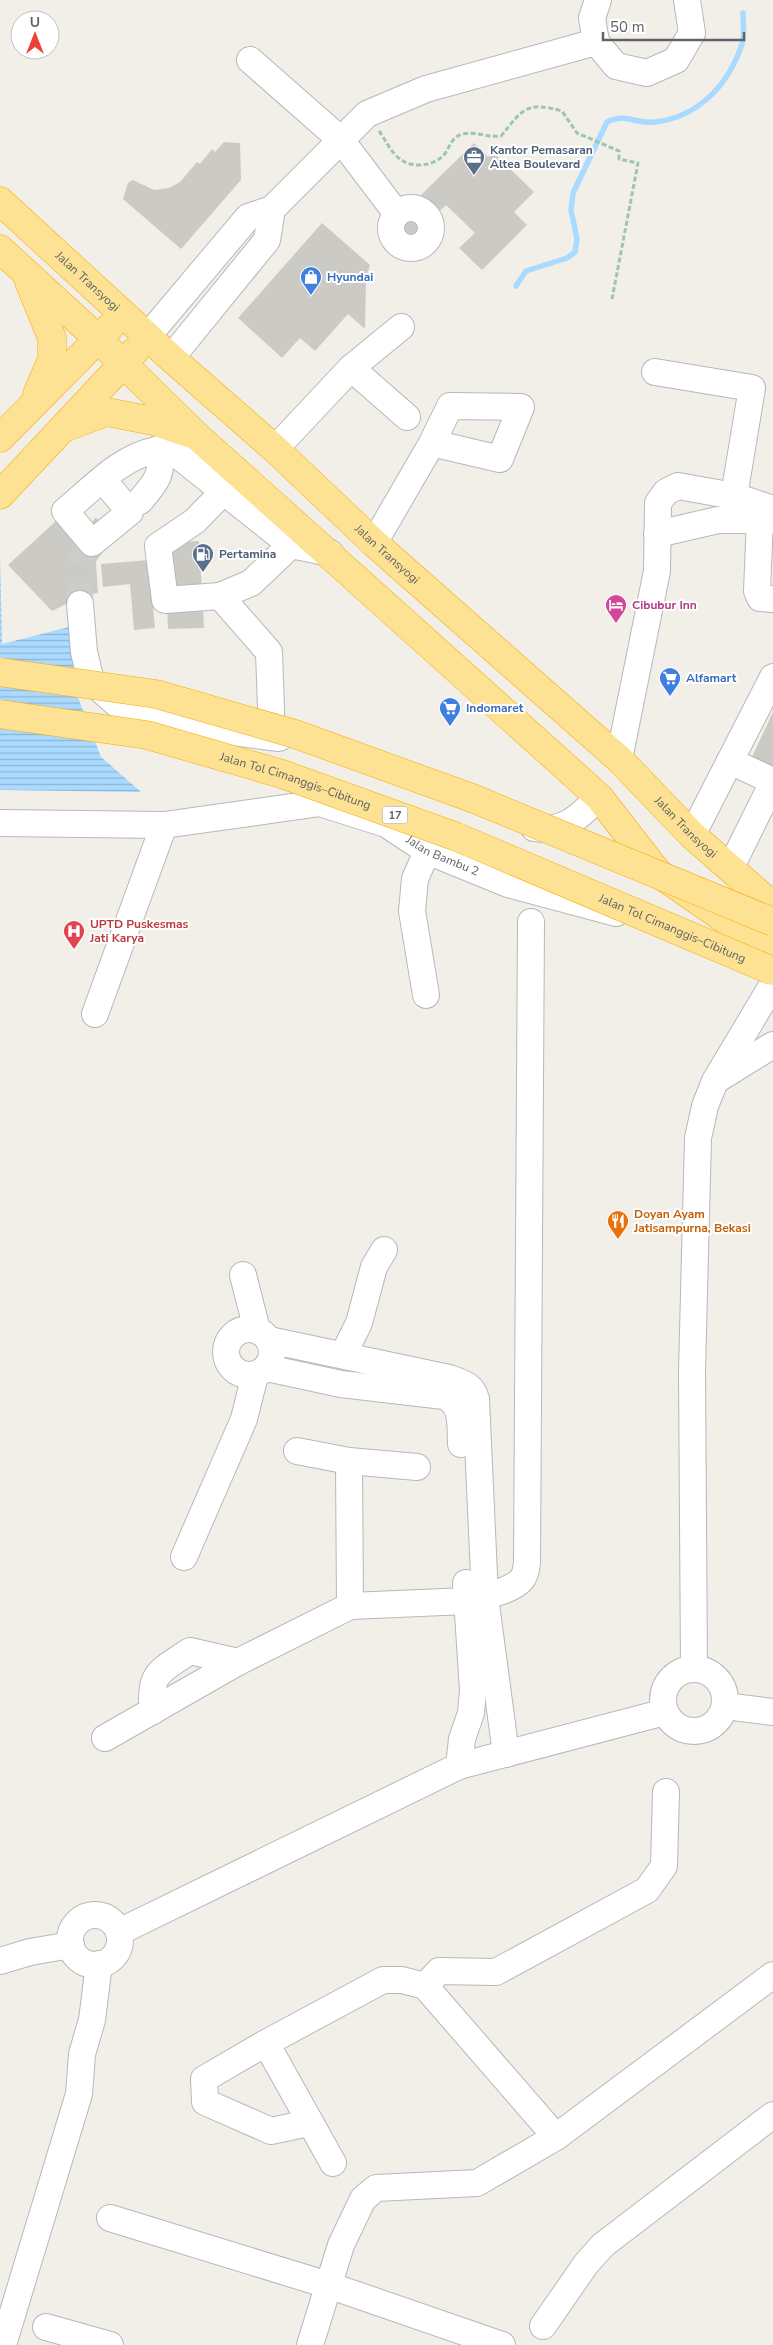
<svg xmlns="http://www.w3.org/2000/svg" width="773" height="2345" viewBox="0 0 773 2345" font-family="'Nunito Sans',sans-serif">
<defs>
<pattern id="water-rules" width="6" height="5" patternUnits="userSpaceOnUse" patternTransform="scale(1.25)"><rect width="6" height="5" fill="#aadaff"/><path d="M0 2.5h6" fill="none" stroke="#8eb4d2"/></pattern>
</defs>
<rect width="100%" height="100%" fill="#f1efe8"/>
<polygon fill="url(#water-rules)" points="0,552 2,644 69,627 77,695 101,757 141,792 0,790"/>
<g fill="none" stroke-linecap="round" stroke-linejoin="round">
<path stroke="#aadaff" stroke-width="5.5" d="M516,286L526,271L567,258L575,252L577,239L571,210L573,193L607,122C628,112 636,125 655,122C699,117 729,84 742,44C745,35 743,22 743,13"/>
</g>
<g fill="#cccac5">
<polygon points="224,142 240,143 241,180 181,249 123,199 128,183 133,180 154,190 169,188 180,182 197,162 200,164 212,149 215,152"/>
<polygon points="474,143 488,157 493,152 534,192 514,212 527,225 482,270 459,248 475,233 446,205 410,238 396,225 422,198 420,196"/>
<polygon points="322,223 370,265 366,278 365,329 348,314 315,351 300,338 282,358 238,318"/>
<polygon points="56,521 96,563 98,593 84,595 52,611 8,565"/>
<polygon points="199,541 204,628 168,629 165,558 180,542"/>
<polygon points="149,560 155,628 134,630 130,584 103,587 101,564"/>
<polygon points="773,712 773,769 751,759"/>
</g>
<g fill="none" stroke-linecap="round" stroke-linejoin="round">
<polyline stroke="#ccccc8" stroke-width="26" stroke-dasharray="26 13" stroke-linecap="butt" points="80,604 79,563 106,525"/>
<g stroke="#b5b8bc" stroke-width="28">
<g id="minor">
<polyline points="598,0 592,18 596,42 616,66 647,73 676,60 692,33 687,0"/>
<polyline points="250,60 341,140 397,214"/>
<circle cx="411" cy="228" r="20"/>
<polyline points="147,337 248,217 272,209 367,114 426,89 596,42"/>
<polyline points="171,358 267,240 272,209"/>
<polyline points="351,368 407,417"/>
<polyline points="655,372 752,388 734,496"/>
<polyline points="275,449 351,368 401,327"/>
<path d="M103,480L130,512L92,543L65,511C92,489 121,456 157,450C162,449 170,452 175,453L291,545L330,553"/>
<polyline points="224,491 195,521 158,546 165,600 220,596 251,583 291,545"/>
<path d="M140,501C155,483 165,474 158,449"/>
<polyline points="760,520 757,591 760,598 773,599"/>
<polyline points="657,534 718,520 773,520"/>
<polyline points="374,543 432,443 500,459 521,407 450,406 432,443"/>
<polyline points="220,596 269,652 272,737"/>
<polyline points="80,604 84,652 91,681 117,704 170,724 279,738"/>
<polyline points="619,759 657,571 658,503 666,492 678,486 734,496 773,509"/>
<polyline points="730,761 773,781"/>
<path id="s1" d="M0,823L164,825L320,803L386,824L427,851L508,884L616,913"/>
<path d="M534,828C564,833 579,817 599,797"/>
<polyline points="692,835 773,677"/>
<polyline points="730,869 773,782"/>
<polyline points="426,995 412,911 415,879 427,851"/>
<polyline points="95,1014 164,825"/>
<polyline points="718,1079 773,1045"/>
<polyline points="243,1275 257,1330"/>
<circle cx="249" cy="1352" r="23"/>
<path d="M269,1340L449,1378C462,1383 472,1384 476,1399L485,1597L506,1754"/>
<polyline points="343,1355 359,1323 374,1267 384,1250"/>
<path d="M267,1368L341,1384L444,1396C464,1405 460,1426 461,1444"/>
<polyline points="297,1451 349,1461 350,1606"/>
<polyline points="349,1461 417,1467"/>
<polyline points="184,1557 244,1419 255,1375"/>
<polyline points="694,1669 692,1371 698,1138 705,1106 715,1081 773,984"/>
<circle cx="694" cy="1700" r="31"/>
<polyline points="725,1706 773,1712"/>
<path d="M153,1711C148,1672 161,1671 190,1651L238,1662"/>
<path d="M105,1738L238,1662L350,1606L467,1601C482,1597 513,1591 522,1579C526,1574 526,1569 527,1563L531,922"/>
<polyline points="459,1766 462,1739 471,1713 473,1690 466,1583"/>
<circle cx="95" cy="1940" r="25"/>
<polyline points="119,1932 459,1766 665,1712"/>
<polyline points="0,1961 30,1952 71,1945"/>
<polyline points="425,1986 439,1971 496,1972 647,1890 664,1866 666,1792"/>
<polyline points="266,2043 333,2163"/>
<polyline points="309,2123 271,2131 205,2102 204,2079 266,2043 383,1980 402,1980 425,1986 556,2137"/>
<polyline points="110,2218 328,2285 502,2345"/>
<polyline points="543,2326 586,2264 603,2245 773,2115"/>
<polyline points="46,2327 110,2345"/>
<polyline points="3,2345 79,2094 82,2054 92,2020 99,1964"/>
<polyline points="310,2345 341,2245 363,2199 376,2188 477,2183 556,2137 773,1975"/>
</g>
</g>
<g stroke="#f9ab00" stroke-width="29">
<g id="highway">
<path id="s2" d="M0,201L171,358L275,449L374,543L619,759L692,835L773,906"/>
<polyline points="0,249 98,339 197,436 599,797 658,873 736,927 773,949"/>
<polyline points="29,282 52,338 52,359 37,394"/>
<polyline points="69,426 107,412 153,421 188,433"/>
<polyline points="0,438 110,327"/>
<polyline points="0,495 135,351"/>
</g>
</g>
<path stroke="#9cc7a9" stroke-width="3" stroke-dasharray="5 2.5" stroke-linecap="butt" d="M379,131C385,139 391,153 400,159C412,168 431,167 443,156C450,149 450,137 463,134C476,131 488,138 501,136C523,109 526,101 562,111L577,133L619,151V159L638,163L612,299"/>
<use href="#minor" stroke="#fff" stroke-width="26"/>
<use href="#highway" stroke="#fde293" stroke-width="28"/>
<g stroke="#f9ab00" stroke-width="29" stroke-linecap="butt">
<g id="highway-bridge">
<polyline points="0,672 156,694 295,734 472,798 773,922"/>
<path id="s3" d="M0,714L147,735L282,774L457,837L773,971"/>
</g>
</g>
<use href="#highway-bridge" stroke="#fde293" stroke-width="28"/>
</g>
<defs>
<g id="office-pin" transform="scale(1.125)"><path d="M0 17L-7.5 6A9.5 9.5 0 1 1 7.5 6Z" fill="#5c6f8a" stroke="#fff"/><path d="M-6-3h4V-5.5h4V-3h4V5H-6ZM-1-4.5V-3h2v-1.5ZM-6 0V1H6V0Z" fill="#fff"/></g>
<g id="shop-pin" transform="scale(1.125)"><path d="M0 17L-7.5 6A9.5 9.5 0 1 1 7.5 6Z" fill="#3f7fe0" stroke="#fff"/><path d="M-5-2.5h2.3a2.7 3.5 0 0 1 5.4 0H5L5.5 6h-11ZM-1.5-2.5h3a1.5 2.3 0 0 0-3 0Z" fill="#fff"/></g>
<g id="fuel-pin" transform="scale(1.125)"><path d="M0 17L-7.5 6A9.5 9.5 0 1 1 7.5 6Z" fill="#5c6f8a" stroke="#fff"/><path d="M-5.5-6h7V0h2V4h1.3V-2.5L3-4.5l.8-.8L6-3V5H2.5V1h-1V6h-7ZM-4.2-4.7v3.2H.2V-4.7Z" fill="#fff"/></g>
<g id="hotel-pin" transform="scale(1.125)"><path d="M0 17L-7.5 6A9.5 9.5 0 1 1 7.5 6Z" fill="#d1479c" stroke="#fff"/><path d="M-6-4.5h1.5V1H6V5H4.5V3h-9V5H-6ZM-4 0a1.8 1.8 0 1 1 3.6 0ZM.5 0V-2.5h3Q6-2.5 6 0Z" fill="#fff"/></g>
<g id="supermarket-pin" transform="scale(1.125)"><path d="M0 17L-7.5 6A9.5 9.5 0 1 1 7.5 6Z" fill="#3f7fe0" stroke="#fff"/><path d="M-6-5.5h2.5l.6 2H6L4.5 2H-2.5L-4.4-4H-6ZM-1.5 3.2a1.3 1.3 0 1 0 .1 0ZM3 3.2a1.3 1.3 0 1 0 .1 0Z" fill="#fff"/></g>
<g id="hospital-pin" transform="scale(1.125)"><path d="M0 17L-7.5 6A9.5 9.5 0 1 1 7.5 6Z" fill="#e0444e" stroke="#fff"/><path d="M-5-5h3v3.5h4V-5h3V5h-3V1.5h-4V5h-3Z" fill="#fff"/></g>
<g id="restaurant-pin" transform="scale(1.125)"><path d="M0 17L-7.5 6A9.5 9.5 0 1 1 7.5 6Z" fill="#e8710a" stroke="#fff"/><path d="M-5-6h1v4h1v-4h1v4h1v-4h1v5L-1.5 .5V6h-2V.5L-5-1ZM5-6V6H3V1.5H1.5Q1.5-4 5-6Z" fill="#fff"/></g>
</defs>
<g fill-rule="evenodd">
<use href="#office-pin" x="474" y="157"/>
<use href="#shop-pin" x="311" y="277"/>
<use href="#fuel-pin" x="203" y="554"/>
<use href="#hotel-pin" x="616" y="605"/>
<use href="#supermarket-pin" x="670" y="678"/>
<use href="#supermarket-pin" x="450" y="708"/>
<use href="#hospital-pin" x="74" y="931"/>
<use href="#restaurant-pin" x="618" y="1221"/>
</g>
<g text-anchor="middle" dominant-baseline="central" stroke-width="4" stroke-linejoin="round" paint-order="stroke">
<rect fill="#fff" stroke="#8f9295" stroke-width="1" x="382.5" y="806.5" width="25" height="17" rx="4"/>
<g font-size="11" font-weight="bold" fill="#5f6368">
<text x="395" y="815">17</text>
</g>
<g font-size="12" font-weight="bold" fill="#4e5e75" stroke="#fff" text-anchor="start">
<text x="490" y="150">Kantor Pemasaran<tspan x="490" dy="14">Altea Boulevard</tspan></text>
<text x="219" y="554">Pertamina</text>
</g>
<g font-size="12" font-weight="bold" fill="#366cbe" stroke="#fff" text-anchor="start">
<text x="327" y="277">Hyundai</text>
<text x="686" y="678">Alfamart</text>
<text x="466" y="708">Indomaret</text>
</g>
<g font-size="12" fill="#5f6368" stroke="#fff">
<text stroke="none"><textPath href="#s2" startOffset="119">Jalan Transyogi</textPath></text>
<text stroke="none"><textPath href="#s2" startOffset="524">Jalan Transyogi</textPath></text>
<text stroke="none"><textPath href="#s3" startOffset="304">Jalan Tol Cimanggis–Cibitung</textPath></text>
<text stroke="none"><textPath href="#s2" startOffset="929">Jalan Transyogi</textPath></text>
<text stroke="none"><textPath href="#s1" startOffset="456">Jalan Bambu 2</textPath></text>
<text stroke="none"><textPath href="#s3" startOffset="709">Jalan Tol Cimanggis–Cibitung</textPath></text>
</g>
<g font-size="12" font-weight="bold" fill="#b23c85" stroke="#fff" text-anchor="start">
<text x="632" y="605">Cibubur Inn</text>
</g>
<g font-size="12" font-weight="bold" fill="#be3a42" stroke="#fff" text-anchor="start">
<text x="90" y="924">UPTD Puskesmas<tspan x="90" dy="14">Jati Karya</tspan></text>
</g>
<g font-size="12" font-weight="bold" fill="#c56008" stroke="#fff" text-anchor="start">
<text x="634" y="1214">Doyan Ayam<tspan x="634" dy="14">Jatisampurna, Bekasi</tspan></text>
</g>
</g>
<g transform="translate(35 35)"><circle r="24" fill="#ffffff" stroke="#bfc1c3"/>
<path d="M0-4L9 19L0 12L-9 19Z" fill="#ea4335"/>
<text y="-8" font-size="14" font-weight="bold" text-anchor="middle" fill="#5f6368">U</text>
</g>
<path d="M603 32v8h141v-8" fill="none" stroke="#5f6368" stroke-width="2.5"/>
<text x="610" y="32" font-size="15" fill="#5f6368" stroke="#ffffff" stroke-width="4" paint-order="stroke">50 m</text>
</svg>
